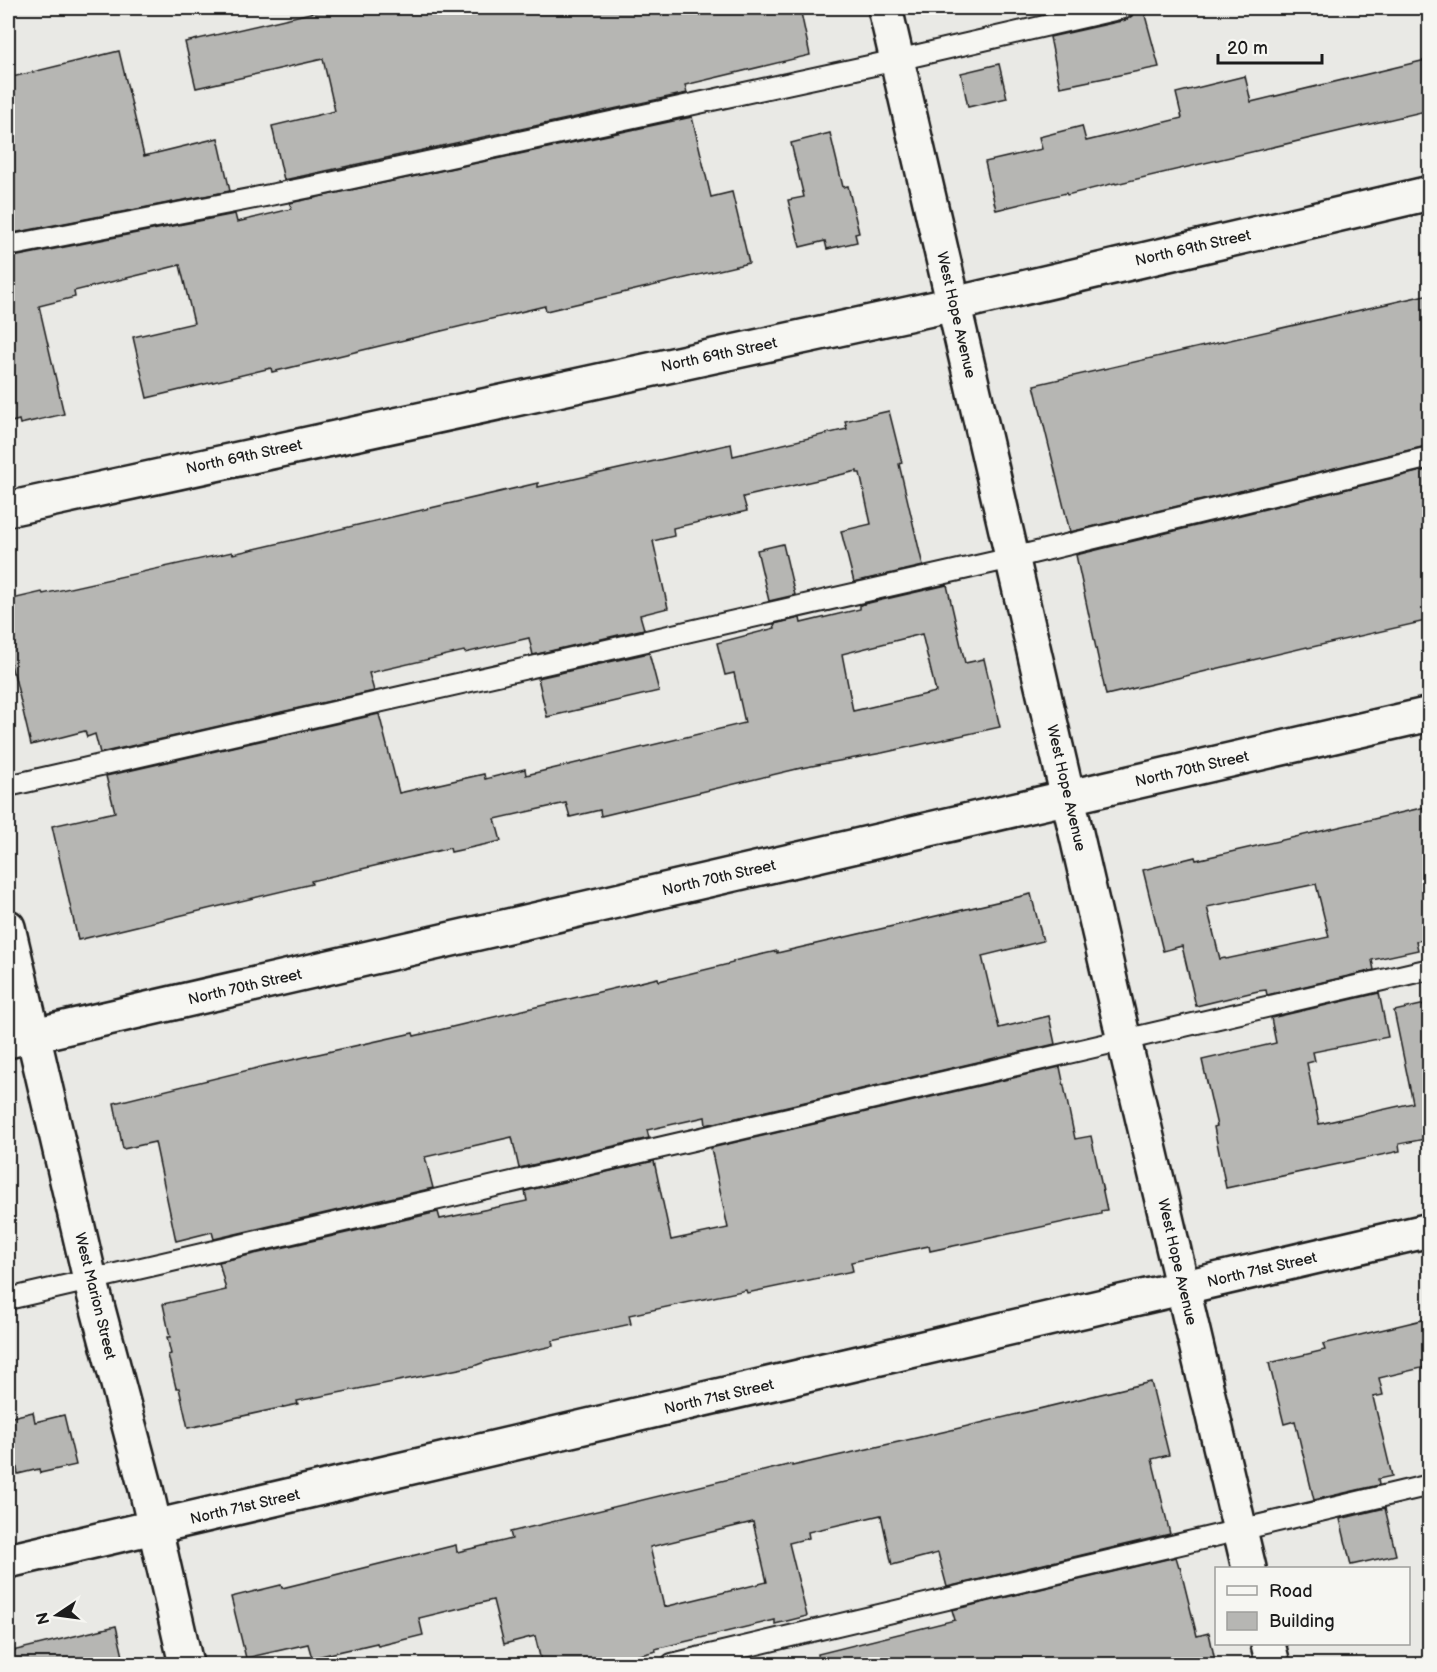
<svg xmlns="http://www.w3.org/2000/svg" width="1437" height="1672" viewBox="0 0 1437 1672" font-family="'Balsamiq Sans',sans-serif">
<rect width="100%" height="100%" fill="#e9e9e5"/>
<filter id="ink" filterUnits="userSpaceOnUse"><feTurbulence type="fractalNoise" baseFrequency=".0167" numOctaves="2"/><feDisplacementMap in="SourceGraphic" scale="12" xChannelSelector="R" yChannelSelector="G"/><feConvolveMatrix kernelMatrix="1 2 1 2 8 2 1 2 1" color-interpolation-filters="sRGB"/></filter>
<g filter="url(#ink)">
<g fill="#b6b6b3" stroke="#1c1c1c" stroke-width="1.5" fill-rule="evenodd">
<polygon points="332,8 800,8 810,55 685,85 687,93 284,180 272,126 335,111 323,59 196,88 185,42"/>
<polygon points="1043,8 1072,8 1045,14"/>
<polygon points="1135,8 1143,8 1159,67 1060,87 1050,37 1126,20 1132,16"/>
<polygon points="119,51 144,156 218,138 230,191 8,234 8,78"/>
<polygon points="1430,59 1430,110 1116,184 1115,183 1067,195 1066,193 996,210 985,162 1042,149 1039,137 1082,126 1086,141 1182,118 1176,93 1245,76 1251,102"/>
<polygon points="999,64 1007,98 968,107 961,73"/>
<polygon points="692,117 711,197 732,192 749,263 546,311 545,306 272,372 271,368 147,398 133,337 194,323 180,265 74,291 75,297 39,306 64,414 20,424 19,420 8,423 8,258 235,214 237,222 291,209 290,203"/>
<polygon points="830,133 843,187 848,186 859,233 855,234 857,242 827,249 825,241 800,247 788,200 804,197 791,143"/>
<polygon points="1430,294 1430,445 1070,532 1034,385"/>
<polygon points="889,411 902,463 899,464 923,566 854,582 841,531 871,524 860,473 857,473 857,471 743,497 747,511 673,528 674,536 653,541 668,608 640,615 644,629 533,655 529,638 465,653 464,651 369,673 374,691 100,753 95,734 87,737 85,731 31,745 14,673 13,673 8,652 8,600 42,592 43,594 232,552 233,554 538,483 538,487 731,444 733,456 847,429 845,421"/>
<polygon points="1430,469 1430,620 1308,648 1307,647 1106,695 1076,555"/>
<polygon points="783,544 795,595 769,601 757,550"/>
<path d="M947,585L965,663L984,659L1000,727L882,753L801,768L601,816L600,810L570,817L566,803L495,819L501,841L451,852L450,848L311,881L312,884L78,940L52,826L115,812L106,776L379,714L399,793L484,774L485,779L525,769L526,775L745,723L734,673L725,675L717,643L775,628L774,624L800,618L801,623L860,609V605ZM922,634L936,692L853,711L842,654Z"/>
<polygon points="649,653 659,691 547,717 538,678"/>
<path d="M1430,806V939L1416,941L1418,950L1372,960L1374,970L1267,995L1266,990L1258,991L1196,1006L1182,946L1163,951L1143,870L1195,857L1196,860ZM1316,884L1329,937L1226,959L1225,958L1220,959L1207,907Z"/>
<polygon points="1031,894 1043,941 982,956 999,1028 1049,1016 1055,1044 706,1125 705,1117 647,1130 649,1138 519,1168 512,1137 425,1157 433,1188 214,1239 212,1232 176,1241 155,1142 123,1149 114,1103 269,1065 413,1033 414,1036 658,978 659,981 733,963 733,961 777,951 777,953"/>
<polygon points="1379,993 1388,1037 1313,1052 1315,1061 1307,1063 1319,1124 1413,1103 1394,1011 1430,1003 1430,1138 1399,1144 1400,1151 1226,1188 1214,1127 1217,1126 1202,1060 1276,1043 1271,1018"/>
<polygon points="1060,1067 1075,1139 1091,1136 1107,1210 1101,1211 1101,1214 930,1251 929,1246 851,1262 853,1271 747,1293 746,1290 629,1315 631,1324 552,1341 553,1346 490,1360 474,1366 297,1401 298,1404 188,1428 179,1388 176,1388 168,1355 171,1354 167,1337 170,1337 163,1304 226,1290 219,1262 438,1212 440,1219 527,1201 525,1191 654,1161 671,1240 728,1228 711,1148"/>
<polygon points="1430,1318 1430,1366 1379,1378 1383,1395 1373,1397 1392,1476 1378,1479 1379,1485 1314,1500 1295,1421 1284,1424 1269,1363 1325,1350 1323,1344"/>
<path d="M1151,1382L1169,1455L1152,1459L1170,1534L947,1587L938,1553L892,1565L881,1515L808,1532L809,1538L789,1543L807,1616L775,1624V1620L655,1649L656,1651L602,1665H542L535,1636L504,1644L493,1600L419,1618L423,1635L378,1646L377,1643L312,1658L308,1644L246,1658L231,1597L281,1585L282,1588L456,1545L457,1552L512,1539L510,1532L792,1464V1466L947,1431ZM753,1522L767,1582L664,1607L650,1547Z"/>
<polygon points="33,1412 35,1422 64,1415 76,1465 40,1473 39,1469 18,1474 8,1418"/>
<polygon points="1385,1508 1396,1555 1351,1565 1340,1519"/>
<polygon points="1176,1557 1179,1567 1180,1567 1197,1636 1209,1633 1216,1665 819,1665 818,1654 955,1620 952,1610"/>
<polygon points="116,1626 125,1665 8,1665 8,1652"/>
</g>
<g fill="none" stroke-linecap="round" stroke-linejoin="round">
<g stroke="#1c1c1c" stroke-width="24">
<g id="service">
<polyline points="8,246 316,186 897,60 1123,8"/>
<polyline points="8,786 1012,558 1430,457"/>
<polyline points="8,1299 1430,969"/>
<polyline points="672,1664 1430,1485"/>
</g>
</g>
<g stroke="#1c1c1c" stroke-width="38">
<g id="minor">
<polyline points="885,8 1124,1040 1249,1568"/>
<polyline points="8,509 954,304 1430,193"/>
<polyline points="8,927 90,1279 146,1489 186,1664"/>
<polyline points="8,1041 1430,714"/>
<polyline points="8,1561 1430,1230"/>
<polyline points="1268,1644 1273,1664"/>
</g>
</g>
<use href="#service" stroke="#f6f6f2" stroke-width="20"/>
<use href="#minor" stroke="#f6f6f2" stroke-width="33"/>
</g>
</g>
<g text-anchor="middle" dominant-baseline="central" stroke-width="5" stroke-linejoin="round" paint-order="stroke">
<g font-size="15" fill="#1c1c1c" stroke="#f6f6f2">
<text transform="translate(1193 248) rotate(-13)">North 69th Street</text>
<text transform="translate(956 315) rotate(77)">West Hope Avenue</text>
<text transform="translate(719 355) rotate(-12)">North 69th Street</text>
<text transform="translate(244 457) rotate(-12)">North 69th Street</text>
<text transform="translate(1192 769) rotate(-13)">North 70th Street</text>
<text transform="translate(1066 788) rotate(77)">West Hope Avenue</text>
<text transform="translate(719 878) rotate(-13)">North 70th Street</text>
<text transform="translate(245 987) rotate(-13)">North 70th Street</text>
<text transform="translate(1177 1262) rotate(77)">West Hope Avenue</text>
<text transform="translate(1262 1270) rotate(-13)">North 71st Street</text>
<text transform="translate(95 1296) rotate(76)">West Marion Street</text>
<text transform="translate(719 1397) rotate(-13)">North 71st Street</text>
<text transform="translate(245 1507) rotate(-13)">North 71st Street</text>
</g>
</g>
<rect width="1437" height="1672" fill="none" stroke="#f6f6f2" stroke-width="30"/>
<rect x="15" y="15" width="1407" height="1642" fill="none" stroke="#1c1c1c" stroke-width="2" filter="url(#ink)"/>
<rect x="1215" y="1567" width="195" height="78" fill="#f6f6f2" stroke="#9f9f9c" stroke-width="1.5"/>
<rect x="1227" y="1586" width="30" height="9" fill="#f6f6f2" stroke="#9f9f9c" stroke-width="1.5"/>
<text x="1269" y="1597" font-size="18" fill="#1c1c1c">Road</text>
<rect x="1227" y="1612" width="30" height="18" fill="#b6b6b3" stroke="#9f9f9c" stroke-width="1.5"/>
<text x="1269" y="1627" font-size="18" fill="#1c1c1c">Building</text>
<g transform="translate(57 1615) rotate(257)" stroke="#f6f6f2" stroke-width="4.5" paint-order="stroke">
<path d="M0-4.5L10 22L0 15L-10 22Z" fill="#1c1c1c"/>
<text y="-9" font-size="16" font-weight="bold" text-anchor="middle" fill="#1c1c1c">N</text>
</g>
<path d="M1218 54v9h104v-9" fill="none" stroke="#1c1c1c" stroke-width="3"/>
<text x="1227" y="54" font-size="18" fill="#1c1c1c" stroke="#f6f6f2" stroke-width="4.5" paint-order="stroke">20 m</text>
</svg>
